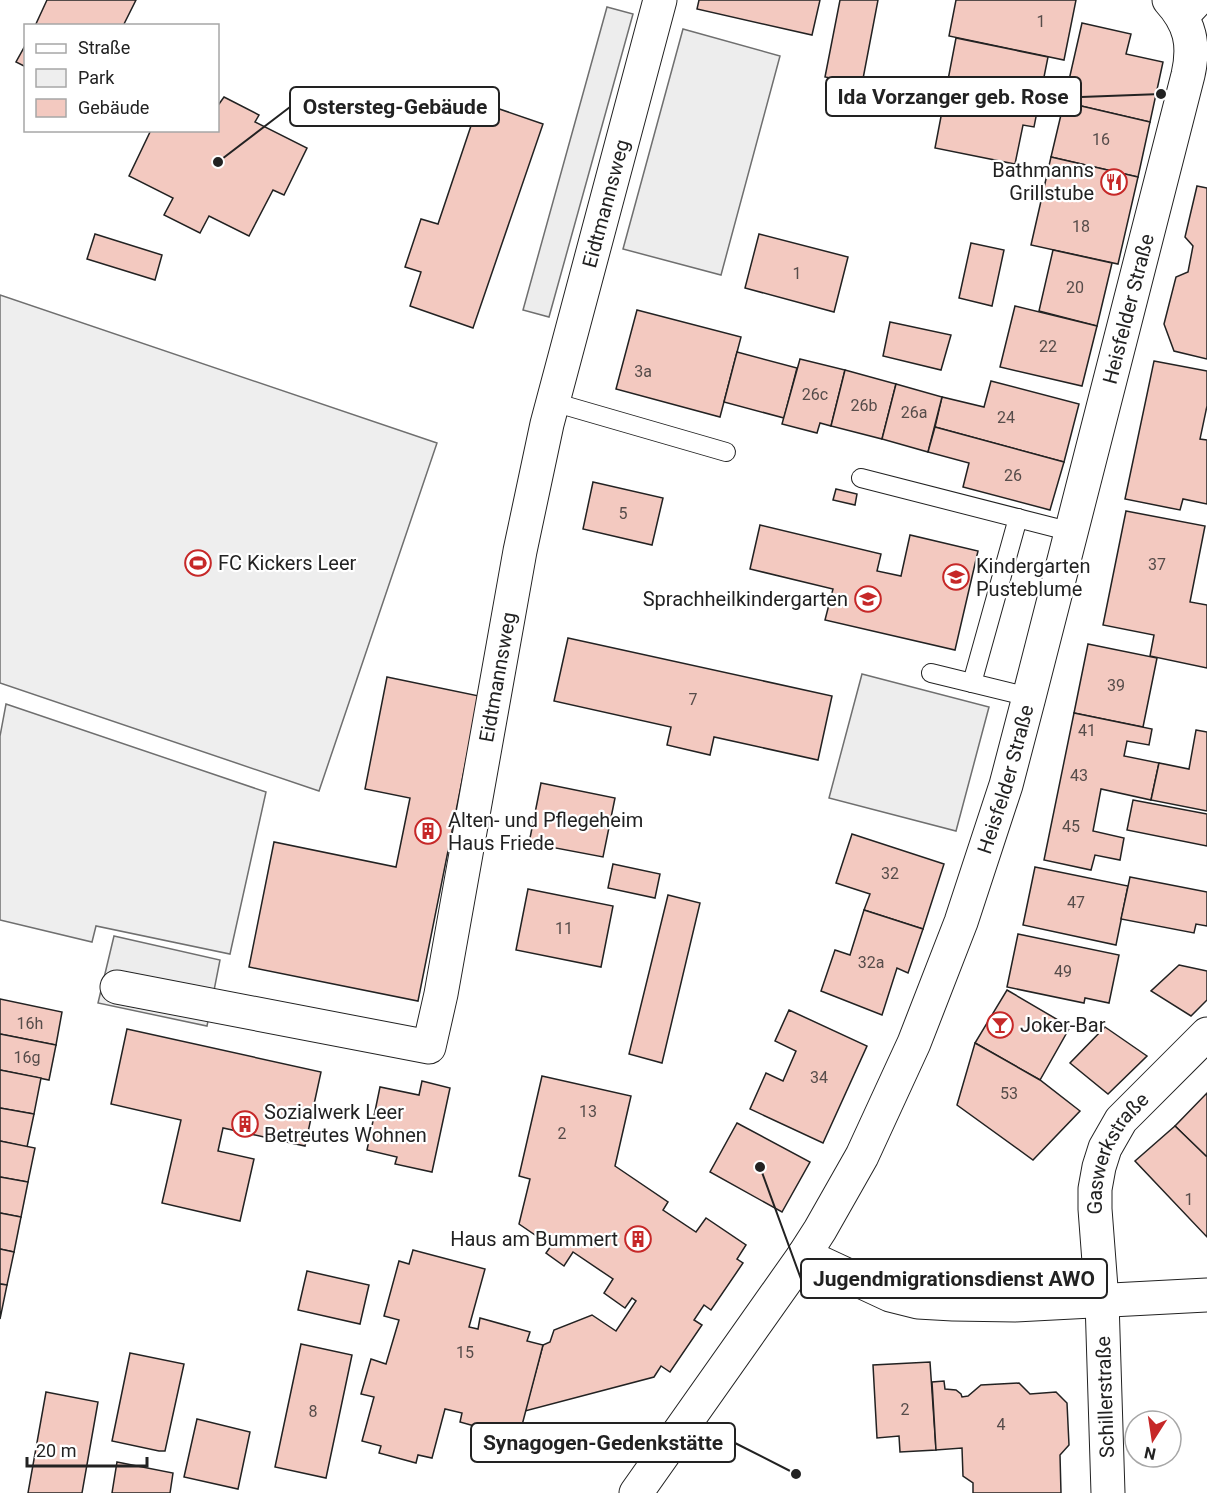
<svg xmlns="http://www.w3.org/2000/svg" width="1207" height="1493" viewBox="0 0 1207 1493" font-family="Roboto,sans-serif">
<rect width="100%" height="100%" fill="#fff"/>
<g fill="#eee" stroke="#6f6f6f" stroke-width="1.5">
<polygon points="0,295 437,443 319,791 0,683"/>
<polygon points="6,704 266,792 230,954 96,926 92,942 0,920 0,736"/>
</g>
<g fill="#ededed" stroke="#6f6f6f" stroke-width="1.5">
<polygon points="607,7 633,14 549,317 523,310"/>
<polygon points="683,29 780,56 721,275 623,249"/>
<polygon points="862,674 989,707 956,831 829,798"/>
<polygon points="114,936 220,960 207,1026 98,1003"/>
</g>
<g fill="#f3c9c0" stroke="#222" stroke-width="1.5">
<polygon points="47,0 136,0 123,26 35,26"/>
<polygon points="699,0 820,0 812,35 697,9"/>
<polygon points="840,0 878,0 862,84 825,77"/>
<polygon points="956,0 1076,0 1064,60 949,36"/>
<polygon points="1082,23 1131,34 1126,54 1163,62 1150,122 1064,102"/>
<polygon points="956,38 1048,57 1034,127 1023,125 1015,164 935,148"/>
<polygon points="26,44 26,67 16,62"/>
<polygon points="224,97 259,115 255,122 307,148 284,195 273,190 249,236 209,216 200,233 164,215 173,198 129,176 151,130 218,130 218,103 219,104"/>
<polygon points="479,102 543,124 473,328 410,306 421,272 405,267 421,219 438,224"/>
<polygon points="1064,102 1150,122 1138,177 1051,157"/>
<polygon points="1051,157 1138,177 1118,264 1031,245"/>
<polygon points="1197,186 1207,188 1207,359 1174,351 1164,324 1176,277 1188,272 1193,246 1185,237"/>
<polygon points="95,234 162,255 155,280 87,259"/>
<polygon points="759,234 848,257 834,312 745,288"/>
<polygon points="971,243 1004,250 992,306 959,298"/>
<polygon points="1053,250 1112,263 1097,326 1039,311"/>
<polygon points="1015,306 1097,326 1082,386 1000,367"/>
<polygon points="637,310 741,337 720,417 616,389"/>
<polygon points="890,322 951,335 941,370 883,356"/>
<polygon points="737,352 797,368 784,418 724,402"/>
<polygon points="800,359 845,370 831,426 820,423 817,433 782,424"/>
<polygon points="1154,361 1207,371 1207,406 1200,439 1207,440 1207,504 1183,499 1180,510 1125,499"/>
<polygon points="845,370 896,384 882,439 831,426"/>
<polygon points="991,381 1079,404 1064,462 935,427 942,397 984,407"/>
<polygon points="896,384 942,397 928,452 882,439"/>
<polygon points="935,427 1064,462 1050,510 963,487 969,463 928,452"/>
<polygon points="593,482 663,498 652,545 583,529"/>
<polygon points="836,489 857,494 855,505 833,500"/>
<polygon points="1126,511 1205,526 1190,602 1207,605 1207,668 1150,656 1154,635 1103,625"/>
<polygon points="760,525 881,554 877,571 901,576 910,535 978,551 955,650 825,620 833,589 750,569"/>
<polygon points="568,638 832,696 818,760 714,737 710,755 667,745 671,727 554,701"/>
<polygon points="1088,644 1157,658 1143,727 1074,713"/>
<polygon points="387,677 479,696 418,1001 249,967 274,842 396,867 410,798 365,789"/>
<polygon points="1074,713 1152,729 1149,745 1127,741 1124,756 1159,763 1151,800 1101,789 1093,831 1124,838 1120,860 1095,855 1091,870 1044,860"/>
<polygon points="1196,730 1207,732 1207,811 1151,800 1159,763 1189,769"/>
<polygon points="541,783 615,798 603,857 529,843"/>
<polygon points="1133,800 1207,814 1207,846 1127,830"/>
<polygon points="852,834 944,864 923,929 864,910 870,894 836,883"/>
<polygon points="613,864 660,874 655,898 608,888"/>
<polygon points="1035,867 1128,886 1116,945 1023,925"/>
<polygon points="1130,877 1207,892 1207,926 1196,924 1194,933 1121,919"/>
<polygon points="528,889 613,906 601,967 516,950"/>
<polygon points="668,895 700,903 662,1063 629,1054"/>
<polygon points="864,910 923,929 908,973 897,968 882,1015 821,991 835,950 850,955"/>
<polygon points="1018,934 1119,955 1109,1003 1085,998 1084,1003 1007,987"/>
<polygon points="1179,965 1207,971 1207,1000 1191,1016 1151,991"/>
<polygon points="1007,990 1070,1027 1040,1080 975,1043"/>
<polygon points="0,999 62,1012 56,1045 0,1034"/>
<polygon points="789,1010 867,1046 823,1143 750,1109 766,1073 783,1081 796,1051 775,1041"/>
<polygon points="1105,1027 1147,1056 1108,1094 1070,1063"/>
<polygon points="127,1029 321,1072 305,1146 223,1128 218,1151 254,1159 240,1221 162,1203 181,1120 111,1104"/>
<polygon points="0,1034 56,1045 49,1080 0,1070"/>
<polygon points="975,1043 1040,1080 1080,1111 1033,1160 957,1105"/>
<polygon points="0,1070 41,1078 34,1114 0,1108"/>
<polygon points="542,1076 631,1096 615,1166 668,1202 663,1210 696,1232 706,1218 746,1245 737,1259 743,1263 711,1310 704,1305 694,1320 702,1325 670,1372 661,1366 654,1377 525,1411 543,1345 550,1342 554,1330 592,1315 616,1331 636,1301 632,1298 625,1308 604,1293 613,1279 573,1252 564,1266 546,1253 551,1246 519,1224 530,1179 519,1176"/>
<polygon points="422,1081 450,1088 432,1172 395,1164 397,1157 367,1150 380,1087 419,1095"/>
<polygon points="1207,1093 1207,1157 1175,1126"/>
<polygon points="0,1108 34,1114 27,1147 0,1141"/>
<polygon points="737,1123 810,1162 782,1212 710,1172"/>
<polygon points="1175,1126 1207,1157 1207,1237 1135,1161"/>
<polygon points="0,1141 35,1148 28,1182 0,1177"/>
<polygon points="0,1177 28,1182 21,1217 0,1213"/>
<polygon points="0,1213 21,1217 14,1252 0,1249"/>
<polygon points="0,1249 14,1252 7,1285 0,1284"/>
<polygon points="413,1250 485,1269 469,1327 478,1329 480,1318 530,1332 527,1341 543,1345 521,1429 506,1425 503,1434 460,1422 462,1413 445,1409 432,1458 418,1455 416,1463 379,1453 381,1446 362,1441 374,1397 361,1394 371,1359 386,1364 399,1320 384,1316 399,1261 409,1264"/>
<polygon points="307,1271 369,1285 360,1324 298,1310"/>
<polygon points="0,1284 7,1285 0,1319"/>
<polygon points="301,1344 352,1355 326,1478 275,1467"/>
<polygon points="130,1353 184,1364 165,1451 159,1451 112,1441"/>
<polygon points="930,1362 936,1450 900,1452 899,1436 877,1438 873,1365"/>
<polygon points="944,1381 945,1389 956,1390 961,1394 962,1397 968,1396 981,1385 1019,1383 1030,1394 1056,1392 1067,1403 1069,1445 1060,1455 1061,1493 973,1493 973,1483 963,1476 962,1448 936,1450 932,1382"/>
<polygon points="46,1392 98,1402 82,1493 28,1493"/>
<polygon points="197,1419 250,1432 238,1489 184,1477"/>
<polygon points="117,1462 173,1473 170,1493 112,1493"/>
</g>
<g fill="none" stroke-linecap="round" stroke-linejoin="round">
<g stroke="#222" stroke-width="20">
<g id="service">
<polyline points="553,402 726,452"/>
<polyline points="861,478 1072,532"/>
<polyline points="931,673 1029,697"/>
<polyline points="972,683 1018,518"/>
</g>
</g>
<g stroke="#222" stroke-width="35">
<g id="minor">
<polyline points="1182,16 1197,0"/>
<path id="s1" d="M117,987L429,1047L441,994L520,551L547,424L660,0"/>
<path id="s2" d="M1108,1493L1102,1301L1095,1209V1189L1099,1167L1105,1148L1121,1120L1207,1034"/>
</g>
</g>
<g stroke="#222" stroke-width="35">
<g id="secondary">
<polyline points="804,1255 890,1295 918,1302 953,1304 1015,1305 1207,1295"/>
<path id="s3" d="M636,1493L804,1255L820,1230L862,1156L914,1043L961,922L1006,785L1029,697L1188,75C1195,44 1190,23 1169,0"/>
</g>
</g>
<use href="#service" stroke="#fff" stroke-width="18"/>
<use href="#minor" stroke="#fff" stroke-width="33"/>
<use href="#secondary" stroke="#fff" stroke-width="33"/>
</g>
<defs>
<g id="restaurant-ring" transform="scale(1.35)"><circle r="9.5" fill="#fff" stroke="#c62828" stroke-width="1.5"/><path d="M-5-6h1v4h1v-4h1v4h1v-4h1v5L-1.5 .5V6h-2V.5L-5-1ZM5-6V6H3V1.5H1.5Q1.5-4 5-6Z" fill="#c62828"/></g>
<g id="stadium-ring" transform="scale(1.35)"><circle r="9.5" fill="#fff" stroke="#c62828" stroke-width="1.5"/><path d="M0-5a6.5 5 0 1 0 0 10a6.5 5 0 1 0 0-10ZM-3.5-1.8h7v3.6h-7Z" fill="#c62828"/></g>
<g id="school-ring" transform="scale(1.35)"><circle r="9.5" fill="#fff" stroke="#c62828" stroke-width="1.5"/><path d="M0-5L7-2L0 1L-7-2ZM-4 1L0 2.5L4 1V4Q0 6-4 4Z" fill="#c62828"/></g>
<g id="building-ring" transform="scale(1.35)"><circle r="9.5" fill="#fff" stroke="#c62828" stroke-width="1.5"/><path d="M-4-6H4V6H1V3H-1V6H-4ZM-2.5-4.3h1.7v1.8h-1.7ZM.8-4.3h1.7v1.8H.8ZM-2.5-1h1.7V.8h-1.7ZM.8-1h1.7V.8H.8Z" fill="#c62828"/></g>
<g id="bar-ring" transform="scale(1.35)"><circle r="9.5" fill="#fff" stroke="#c62828" stroke-width="1.5"/><path d="M-6-5H6L.8 .8V4.5H3.5V6h-7V4.5H-.8V.8Z" fill="#c62828"/></g>
</defs>
<g fill-rule="evenodd">
<use href="#restaurant-ring" x="1114" y="182"/>
<use href="#stadium-ring" x="198" y="563"/>
<use href="#school-ring" x="956" y="577"/>
<use href="#school-ring" x="868" y="599"/>
<use href="#building-ring" x="428" y="831"/>
<use href="#bar-ring" x="1000" y="1025"/>
<use href="#building-ring" x="245" y="1124"/>
<use href="#building-ring" x="638" y="1239"/>
</g>
<g text-anchor="middle" dominant-baseline="central" stroke-width="4.5" stroke-linejoin="round" paint-order="stroke">
<g font-size="16" fill="#564c4a">
<text x="1041" y="21">1</text>
<text x="1101" y="139">16</text>
<text x="1081" y="226">18</text>
<text x="797" y="273">1</text>
<text x="1075" y="287">20</text>
<text x="1048" y="346">22</text>
<text x="643" y="371">3a</text>
<text x="815" y="394">26c</text>
<text x="864" y="405">26b</text>
<text x="914" y="412">26a</text>
<text x="1006" y="417">24</text>
<text x="1013" y="475">26</text>
<text x="623" y="513">5</text>
<text x="1157" y="564">37</text>
<text x="1116" y="685">39</text>
<text x="693" y="699">7</text>
<text x="1087" y="730">41</text>
<text x="1079" y="775">43</text>
<text x="1071" y="826">45</text>
<text x="890" y="873">32</text>
<text x="1076" y="902">47</text>
<text x="564" y="928">11</text>
<text x="871" y="962">32a</text>
<text x="1063" y="971">49</text>
<text x="30" y="1023">16h</text>
<text x="27" y="1057">16g</text>
<text x="819" y="1077">34</text>
<text x="1009" y="1093">53</text>
<text x="588" y="1111">13</text>
<text x="562" y="1133">2</text>
<text x="1189" y="1199">1</text>
<text x="465" y="1352">15</text>
<text x="905" y="1409">2</text>
<text x="313" y="1411">8</text>
<text x="1001" y="1424">4</text>
</g>
<g font-size="20" fill="#222" stroke="#fff" text-anchor="start">
<text x="1094" y="170" text-anchor="end">Bathmanns<tspan x="1094" dy="23">Grillstube</tspan></text>
<text x="218" y="563">FC Kickers Leer</text>
<text x="976" y="566">Kindergarten<tspan x="976" dy="23">Pusteblume</tspan></text>
<text x="848" y="599" text-anchor="end">Sprachheilkindergarten</text>
<text x="448" y="820">Alten- und Pflegeheim<tspan x="448" dy="23">Haus Friede</tspan></text>
<text x="1020" y="1025">Joker-Bar</text>
<text x="264" y="1112">Sozialwerk Leer<tspan x="264" dy="23">Betreutes Wohnen</tspan></text>
<text x="618" y="1239" text-anchor="end">Haus am Bummert</text>
</g>
<g font-size="20" fill="#222" stroke="#fff">
<text stroke="none"><textPath href="#s1" startOffset="1180">Eidtmannsweg</textPath></text>
<text stroke="none"><textPath href="#s3" startOffset="1296">Heisfelder Straße</textPath></text>
<text stroke="none"><textPath href="#s1" startOffset="694">Eidtmannsweg</textPath></text>
<text stroke="none"><textPath href="#s3" startOffset="810">Heisfelder Straße</textPath></text>
<text stroke="none"><textPath href="#s2" startOffset="346">Gaswerkstraße</textPath></text>
<text transform="translate(1105 1397) rotate(-92)">Schillerstraße</text>
</g>
</g>
<path fill="none" stroke="#222" stroke-width="2" d="M1161 94L1081 97M218 162L290 107M760 1167L801 1279M796 1474L735 1443"/>
<g fill="#222" stroke="#fff" stroke-width="2">
<circle cx="1161" cy="94" r="6"/>
<circle cx="218" cy="162" r="6"/>
<circle cx="760" cy="1167" r="6"/>
<circle cx="796" cy="1474" r="6"/>
</g>
<g fill="#fff" stroke="#222" stroke-width="2">
<rect x="826" y="77" width="255" height="39" rx="6"/>
<rect x="290" y="87" width="209" height="39" rx="6"/>
<rect x="801" y="1259" width="306" height="39" rx="6"/>
<rect x="471" y="1423" width="264" height="39" rx="6"/>
</g>
<g font-size="21" text-anchor="middle" font-weight="bold" fill="#222">
<text x="953" y="104">Ida Vorzanger geb. Rose</text>
<text x="395" y="114">Ostersteg-Gebäude</text>
<text x="954" y="1286">Jugendmigrationsdienst AWO</text>
<text x="603" y="1450">Synagogen-Gedenkstätte</text>
</g>
<rect x="24" y="24" width="195" height="108" fill="#ffffff" stroke="#a7a7a7" stroke-width="1.5"/>
<rect x="36" y="44" width="30" height="9" fill="#ffffff" stroke="#a7a7a7" stroke-width="1.5"/>
<text x="78" y="54" font-size="18" fill="#222222">Straße</text>
<rect x="36" y="69" width="30" height="18" fill="#eeeeee" stroke="#a7a7a7" stroke-width="1.5"/>
<text x="78" y="84" font-size="18" fill="#222222">Park</text>
<rect x="36" y="99" width="30" height="18" fill="#f3c9c0" stroke="#a7a7a7" stroke-width="1.5"/>
<text x="78" y="114" font-size="18" fill="#222222">Gebäude</text>
<g transform="translate(1153 1439) rotate(192)"><circle r="28" fill="#ffffff" stroke="#a7a7a7" stroke-width="1.5"/>
<path d="M0-4.5L10 22L0 15L-10 22Z" fill="#c62828"/>
<text y="-9" font-size="16" font-weight="bold" text-anchor="middle" fill="#222222">N</text>
</g>
<path d="M27 1457v9h120v-9" fill="none" stroke="#222222" stroke-width="3"/>
<text x="36" y="1457" font-size="18" fill="#222222" stroke="#ffffff" stroke-width="4.5" paint-order="stroke">20 m</text>
</svg>
